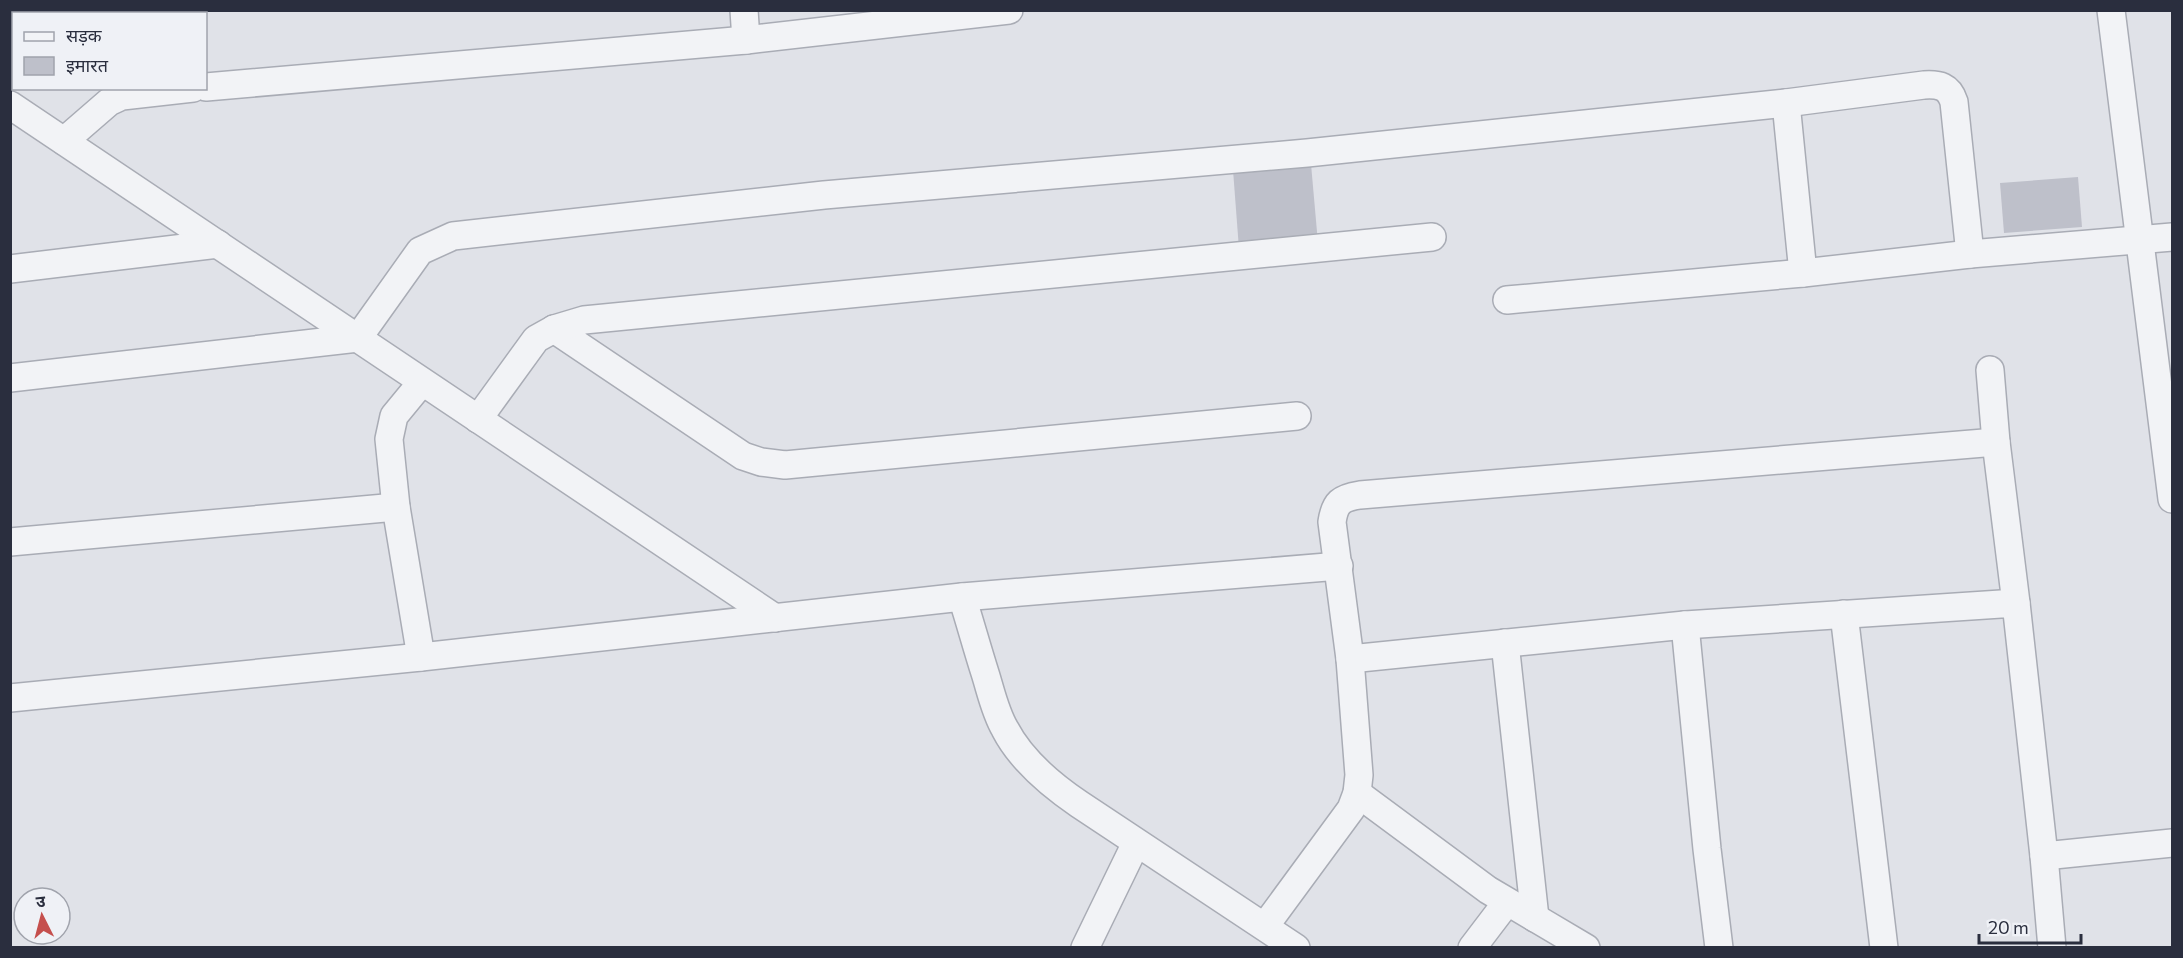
<svg xmlns="http://www.w3.org/2000/svg" width="2183" height="958" viewBox="0 0 2183 958" font-family="Commissioner,'Noto Sans Devanagari',sans-serif">
<rect width="100%" height="100%" fill="#e0e2e8"/>
<g fill="#bec0ca">
<polygon points="1311,164 1318,243 1239,249 1233,170"/>
<polygon points="2078,177 2082,227 2004,233 2000,183"/>
</g>
<g fill="none" stroke-linecap="round" stroke-linejoin="round">
<g stroke="#a9acb5" stroke-width="30">
<g id="street">
<polyline points="744,10 746,40"/>
<polyline points="2111,10 2172,499"/>
<polyline points="206,87 746,40 1009,10"/>
<polyline points="1786,103 1803,273"/>
<polyline points="10,105 775,618"/>
<polyline points="64,141 109,102 122,96 193,88"/>
<polyline points="10,269 218,244"/>
<polyline points="1507,300 1803,273 1970,254 2172,237"/>
<polyline points="554,329 743,456 761,462 785,465 1297,416"/>
<polyline points="1990,370 1996,442 2016,603"/>
<path d="M10,378L358,338L420,251L453,236L824,195L1307,153L1786,103L1924,85C1939,84 1949,86 1954,102L1970,254"/>
<polyline points="478,419 536,339 554,329 584,320 1432,237"/>
<polyline points="10,542 396,507"/>
<path d="M962,597C970,622 977,648 985,673C991,692 995,712 1005,729C1021,760 1051,785 1079,804L1296,948"/>
<polyline points="1844,614 1884,948"/>
<polyline points="1685,625 1707,849 1719,948"/>
<polyline points="1505,643 1535,918"/>
<polyline points="421,657 396,507 389,439 394,416 422,382"/>
<polyline points="1350,659 1685,625 2016,603 2044,856 2052,948"/>
<polyline points="10,698 421,657 962,597 1339,566"/>
<polyline points="1357,793 1488,890 1586,948"/>
<polyline points="2044,856 2172,843"/>
<path d="M1265,926L1351,809L1357,793L1359,775L1350,659L1332,522C1335,502 1341,498 1360,495L1996,442"/>
<polyline points="1085,948 1136,843"/>
<polyline points="1472,948 1507,902"/>
</g>
</g>
<use href="#street" stroke="#f2f3f6" stroke-width="27"/>
</g>
<rect width="2183" height="958" fill="none" stroke="#2a2e3e" stroke-width="24"/>
<rect x="12" y="12" width="195" height="78" fill="#eff1f6" stroke="#a0a3ac" stroke-width="1.5"/>
<rect x="24" y="32" width="30" height="9" fill="#f2f3f6" stroke="#a0a3ac" stroke-width="1.5"/>
<text x="66" y="42" font-size="18" fill="#2a2e3e">सड़क</text>
<rect x="24" y="57" width="30" height="18" fill="#bec0ca" stroke="#a0a3ac" stroke-width="1.5"/>
<text x="66" y="72" font-size="18" fill="#2a2e3e">इमारत</text>
<g transform="translate(42 916) rotate(354)"><circle r="28" fill="#eff1f6" stroke="#a0a3ac" stroke-width="1.5"/>
<path d="M0-4.5L10 22L0 15L-10 22Z" fill="#c54f4d"/>
<text y="-9" font-size="16" font-weight="bold" text-anchor="middle" fill="#2a2e3e">उ</text>
</g>
<path d="M1979 934v9h102v-9" fill="none" stroke="#2a2e3e" stroke-width="3"/>
<text x="1988" y="934" font-size="18" fill="#2a2e3e" stroke="#eff1f6" stroke-width="4.5" paint-order="stroke">20 m</text>
</svg>
